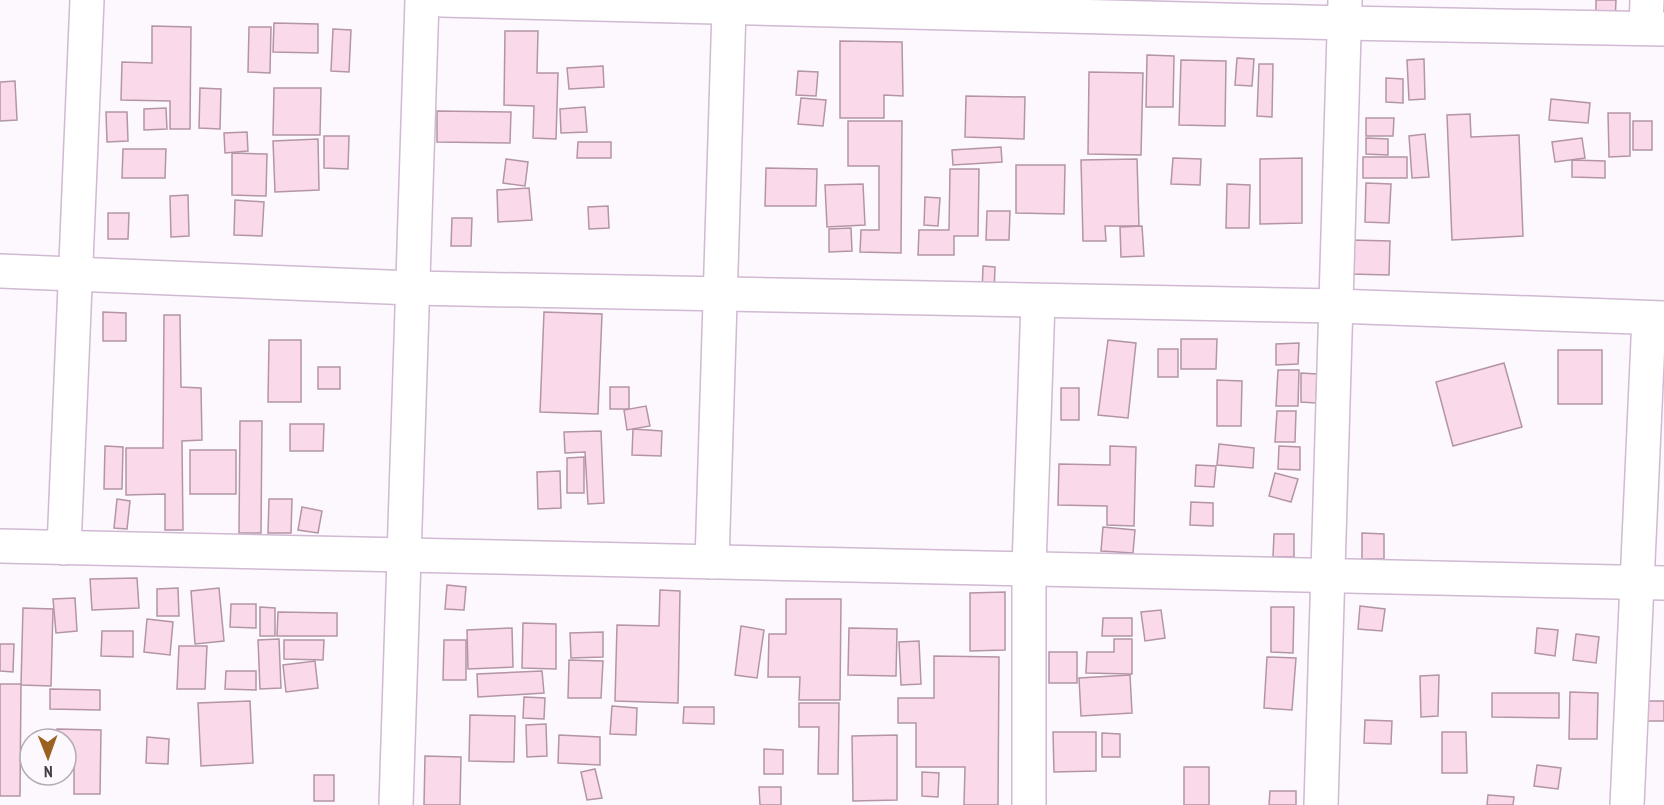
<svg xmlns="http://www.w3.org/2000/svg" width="1664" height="805" viewBox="0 0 1664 805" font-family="'PT Sans Narrow',sans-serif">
<rect width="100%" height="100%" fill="#fdf8fd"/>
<g fill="#fad9eb" stroke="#b395a6" stroke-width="1.5">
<polygon points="1596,0 1616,0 1615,23 1596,22"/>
<polygon points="274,23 318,24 318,53 273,52"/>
<polygon points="152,26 191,27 190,129 170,129 170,101 121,100 122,62 152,63"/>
<polygon points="249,27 271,27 270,73 248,72"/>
<polygon points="333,29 351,30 349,72 331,71"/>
<polygon points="505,31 538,31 537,73 558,73 556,139 533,138 534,106 504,105"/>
<polygon points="840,41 902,42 903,96 884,95 884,118 840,118"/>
<polygon points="1147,55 1174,56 1173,107 1146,107"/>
<polygon points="1237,58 1254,59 1252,86 1235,85"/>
<polygon points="1424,59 1425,99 1409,100 1407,60"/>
<polygon points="1181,60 1226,61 1225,126 1179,125"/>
<polygon points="1259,64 1273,64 1272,117 1257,116"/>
<polygon points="603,66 604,87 569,89 567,68"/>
<polygon points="798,71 818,72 816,96 796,95"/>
<polygon points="1089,72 1143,73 1141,155 1088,154"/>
<polygon points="1386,78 1403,79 1403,103 1386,102"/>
<polygon points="15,81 17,120 0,121 0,82"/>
<polygon points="200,88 221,89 220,129 199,128"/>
<polygon points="274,88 321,88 320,135 273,135"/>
<polygon points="966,96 1025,97 1024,139 965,137"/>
<polygon points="801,98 826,100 823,126 798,124"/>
<polygon points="1551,99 1590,103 1588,123 1549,120"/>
<polygon points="585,107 587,132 561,133 560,109"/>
<polygon points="166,108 167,129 144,130 144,109"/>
<polygon points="437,111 511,112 510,143 437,142"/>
<polygon points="106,112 127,112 128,141 107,142"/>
<polygon points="1608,113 1630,113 1630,156 1609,157"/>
<polygon points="1470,114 1471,137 1519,135 1523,236 1452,240 1447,115"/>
<polygon points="1366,118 1394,118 1393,136 1366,136"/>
<polygon points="848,121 902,121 901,253 860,252 861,230 879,230 879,166 848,166"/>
<rect x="1633" y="121" width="19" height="29"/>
<polygon points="247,132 248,151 225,153 224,133"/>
<polygon points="1425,134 1429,177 1412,178 1409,136"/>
<polygon points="324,136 349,136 348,169 324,168"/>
<polygon points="1366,138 1388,139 1388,155 1366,154"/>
<polygon points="1582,138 1585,158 1555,162 1552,142"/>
<polygon points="318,139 319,190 275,192 273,141"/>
<polygon points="578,142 611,142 611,158 577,158"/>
<polygon points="1001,147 1002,162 953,165 952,150"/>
<polygon points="123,149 166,149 165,178 122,178"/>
<polygon points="232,153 267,154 266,196 232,195"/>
<rect x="1363" y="157" width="44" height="21"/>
<polygon points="1173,158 1201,159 1200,185 1171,184"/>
<polygon points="1302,158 1302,223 1260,224 1260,159"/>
<polygon points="506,159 528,162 525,186 503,183"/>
<polygon points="1137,159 1139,226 1105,226 1106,241 1083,241 1081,160"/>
<polygon points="1572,160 1605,161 1605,178 1572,177"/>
<polygon points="1016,165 1065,165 1064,214 1016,213"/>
<polygon points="766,168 817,169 816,206 765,206"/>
<polygon points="950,169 979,169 978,236 954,236 954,255 918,255 919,230 949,230"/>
<polygon points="1366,183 1391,184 1389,223 1365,222"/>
<polygon points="863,184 865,225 827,227 825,185"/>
<polygon points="1227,184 1250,185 1249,228 1226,228"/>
<polygon points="529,188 532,220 498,222 497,190"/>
<polygon points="188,195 189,236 171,237 170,196"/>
<polygon points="925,197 940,198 938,226 924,225"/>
<polygon points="235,200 264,202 262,236 234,235"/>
<polygon points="608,206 609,228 589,229 588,207"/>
<polygon points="987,211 1010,211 1009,240 986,240"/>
<polygon points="108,213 129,213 128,239 108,239"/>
<polygon points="452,218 472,218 471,246 451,246"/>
<polygon points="1142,226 1144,256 1121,257 1120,227"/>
<polygon points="851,228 852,251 829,252 829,229"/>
<polygon points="1351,240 1390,241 1389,275 1350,274"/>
<polygon points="983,266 995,267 994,294 982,294"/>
<polygon points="103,312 126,313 126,341 103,341"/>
<polygon points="544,312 602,314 598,414 540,412"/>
<polygon points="164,315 180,315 181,387 201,388 202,440 182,441 183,530 165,530 165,494 126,495 126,448 163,448"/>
<polygon points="1181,339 1217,339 1216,369 1181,369"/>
<polygon points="269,340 301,340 301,402 268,402"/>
<polygon points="1108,340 1136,343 1128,418 1098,415"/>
<polygon points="1299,343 1298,364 1276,365 1276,344"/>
<rect x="1158" y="349" width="20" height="28"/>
<rect x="1558" y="350" width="44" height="54"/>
<polygon points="1504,363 1522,427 1453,446 1436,382"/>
<rect x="318" y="367" width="22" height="22"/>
<polygon points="1278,370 1299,370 1298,406 1276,406"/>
<polygon points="1301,373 1317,374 1316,403 1301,402"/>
<polygon points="1217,380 1242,381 1241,426 1217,426"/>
<rect x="610" y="387" width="19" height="22"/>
<rect x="1061" y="388" width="18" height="32"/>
<polygon points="646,406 650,426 627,430 624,410"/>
<polygon points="1277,411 1296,411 1295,442 1275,442"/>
<polygon points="240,421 262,421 261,533 239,533"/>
<polygon points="290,424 324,424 323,451 290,451"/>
<polygon points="633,429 662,431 661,456 632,455"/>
<polygon points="601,431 604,503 588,504 585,452 565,453 564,432"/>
<polygon points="1219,444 1254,448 1253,468 1217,465"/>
<polygon points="105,446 123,447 122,489 104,489"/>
<polygon points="1110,446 1136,447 1134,526 1107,525 1107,506 1058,505 1059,464 1110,465"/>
<polygon points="1279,446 1300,447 1300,470 1278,469"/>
<rect x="190" y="450" width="46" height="44"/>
<polygon points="584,457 584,493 567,493 567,458"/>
<polygon points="1196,465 1216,466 1214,487 1195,486"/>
<polygon points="560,471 561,508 538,509 537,472"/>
<polygon points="1275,473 1298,479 1291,502 1269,496"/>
<polygon points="117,499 130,501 127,529 114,528"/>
<polygon points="269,499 292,499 291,533 268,533"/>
<polygon points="1191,502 1213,503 1213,526 1190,525"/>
<polygon points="302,507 322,511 318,533 298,530"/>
<polygon points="1103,527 1135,530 1133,553 1101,551"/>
<polygon points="1362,533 1384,534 1384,559 1362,559"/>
<polygon points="1274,534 1294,534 1294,557 1273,557"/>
<polygon points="137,578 139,608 92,610 90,579"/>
<polygon points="447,585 466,587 464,610 445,609"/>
<polygon points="178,588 179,616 157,616 157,589"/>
<polygon points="219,588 224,641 195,644 191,591"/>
<polygon points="660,590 680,591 678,703 615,701 617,625 659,626"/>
<polygon points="1005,592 1005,650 970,651 970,593"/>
<polygon points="75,598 77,631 56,633 53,599"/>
<polygon points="786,599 841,599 840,700 799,700 800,677 768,677 769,634 786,634"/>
<polygon points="231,604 256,604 256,628 230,627"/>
<polygon points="1360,606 1385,609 1382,631 1358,629"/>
<polygon points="260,607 275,608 275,636 260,636"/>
<polygon points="1271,607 1294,607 1293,653 1271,652"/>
<polygon points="23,608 53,609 51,686 21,685"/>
<polygon points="1161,610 1165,638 1145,641 1141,612"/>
<polygon points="278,612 337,613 337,636 277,636"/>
<polygon points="1103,618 1132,618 1132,636 1102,636"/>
<polygon points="147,619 173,622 170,655 144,652"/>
<polygon points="523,623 556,624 556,669 522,668"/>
<polygon points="741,626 764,630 757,678 735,675"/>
<polygon points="512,628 513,667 468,669 467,630"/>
<polygon points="849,628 897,629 896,676 848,675"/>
<polygon points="1537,628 1558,630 1555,656 1535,653"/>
<polygon points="102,631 133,631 133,657 101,656"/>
<polygon points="603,632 603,657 571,658 570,633"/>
<polygon points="1576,634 1599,637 1596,663 1573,660"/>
<polygon points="279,639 281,688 260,689 258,640"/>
<polygon points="1114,639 1132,639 1132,674 1086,673 1087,652 1114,652"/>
<polygon points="284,640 324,640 323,660 284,659"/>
<polygon points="444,640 466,640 466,680 443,680"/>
<polygon points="919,641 921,684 901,685 899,642"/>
<polygon points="0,644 14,644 13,672 0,671"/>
<polygon points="179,646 207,646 205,689 177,689"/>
<rect x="1049" y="652" width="28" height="31"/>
<polygon points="934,656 999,657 998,805 964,805 965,767 916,767 916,723 898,723 898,698 934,698"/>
<polygon points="1267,657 1296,658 1292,710 1264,708"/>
<polygon points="569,660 603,661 601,698 568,698"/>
<polygon points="315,661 318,688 286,692 283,665"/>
<polygon points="226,671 256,671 256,690 225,689"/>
<polygon points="542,671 544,693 478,697 477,674"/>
<polygon points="1130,675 1132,713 1081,716 1079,678"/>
<polygon points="1439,675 1438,716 1421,717 1420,676"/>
<polygon points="0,684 21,684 20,796 0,796"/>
<polygon points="50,689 100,690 100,710 50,709"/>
<polygon points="1570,692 1598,693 1597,739 1569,739"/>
<polygon points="1492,693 1559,693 1559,718 1492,717"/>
<polygon points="524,697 545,698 544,719 523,718"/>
<polygon points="250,701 253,763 201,766 198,703"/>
<rect x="1647" y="701" width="17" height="20"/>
<polygon points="799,703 839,703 838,774 818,774 819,727 799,727"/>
<polygon points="612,706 637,708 636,735 610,734"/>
<polygon points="684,707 714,707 714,724 683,723"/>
<polygon points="470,715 515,716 514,762 469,761"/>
<polygon points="1365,720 1392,721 1391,744 1364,743"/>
<polygon points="546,724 547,756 527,757 526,725"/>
<polygon points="57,729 101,730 100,794 74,794 74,762 66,762 66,739 57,739"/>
<polygon points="1053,732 1096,732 1096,771 1054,772"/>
<polygon points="1442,732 1466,732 1467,773 1442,773"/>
<polygon points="1102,733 1120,734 1120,757 1102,757"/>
<polygon points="559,735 600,737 600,765 558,763"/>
<polygon points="897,735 897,800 853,801 852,736"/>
<polygon points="147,737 169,739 168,764 146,763"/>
<polygon points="764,749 783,750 783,774 764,774"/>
<polygon points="425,756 461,757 460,805 424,805"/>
<polygon points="1537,765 1561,768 1558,789 1534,786"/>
<rect x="1184" y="767" width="25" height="38"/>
<polygon points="595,769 602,798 587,800 581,772"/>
<polygon points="922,772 939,773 938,797 922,796"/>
<rect x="314" y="775" width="20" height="26"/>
<polygon points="759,787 781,787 781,805 760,805"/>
<polygon points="1270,791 1296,791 1296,805 1269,805"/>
<polygon points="1488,795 1514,797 1513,805 1487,805"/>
</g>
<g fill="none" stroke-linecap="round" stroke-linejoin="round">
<g stroke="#d0b9d2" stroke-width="36">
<g id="minor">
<polyline points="441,0 1344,23 1664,29"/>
<polyline points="1646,28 1647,0"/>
<polyline points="0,271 412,288 1336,306 1664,318"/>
<polyline points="0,546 1664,583"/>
<polyline points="64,548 87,0"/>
<polyline points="712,562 729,9"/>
<polyline points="396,805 422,0"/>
<polyline points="1029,805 1029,567 1038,301"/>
<polyline points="1321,805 1345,0"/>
<polyline points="1627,805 1649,318"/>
</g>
</g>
<use href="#minor" stroke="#fff" stroke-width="33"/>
</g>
<g transform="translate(48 757) rotate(179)"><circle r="28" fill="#fdf8fd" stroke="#b3acb3" stroke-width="1.5"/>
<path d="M0-4.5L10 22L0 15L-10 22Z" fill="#9b611f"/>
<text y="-9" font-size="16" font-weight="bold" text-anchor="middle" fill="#433943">N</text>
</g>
</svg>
